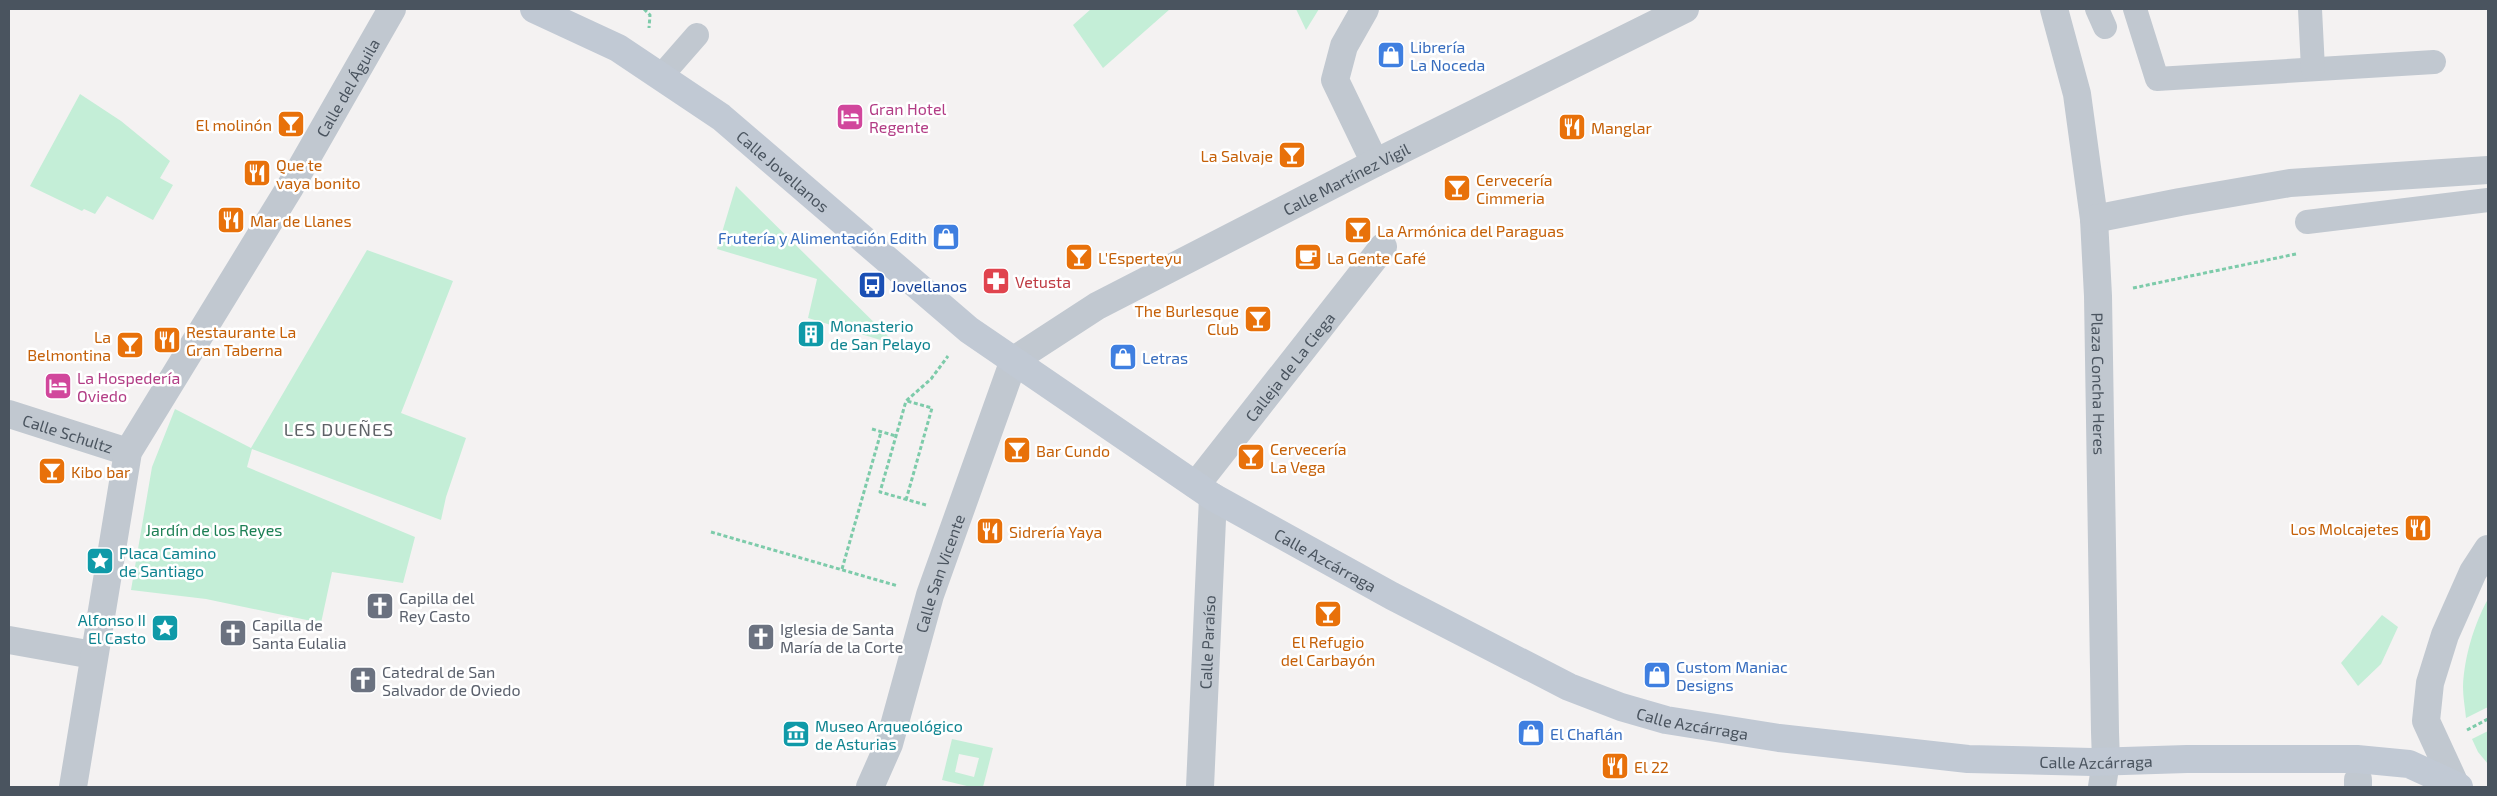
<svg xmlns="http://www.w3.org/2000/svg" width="2497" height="796" viewBox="0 0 2497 796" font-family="'Exo 2',sans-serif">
<rect width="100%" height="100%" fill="#f4f2f2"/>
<g fill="#c4eed7" fill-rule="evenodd">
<polygon points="1091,9 1170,9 1103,68 1073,25"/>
<polygon points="1296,9 1319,9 1306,30"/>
<polygon points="80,94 121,121 170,161 160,178 173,185 153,220 107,196 95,214 84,209 82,211 30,186"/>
<polygon points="736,186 897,345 808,318 817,279 717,249"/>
<polygon points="367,250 453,281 401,413 466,438 446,497 441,520 252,449 247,467 415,537 403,583 332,572 321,623 206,599 131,590 152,467 175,409 251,448"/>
<path d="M2488,599V707L2466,718C2465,708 2463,697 2463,687C2464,658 2474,624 2488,599Z"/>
<polygon points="2382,615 2398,627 2381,664 2358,686 2341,663"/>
<polygon points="2488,731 2488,764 2478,752 2472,739"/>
<path d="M952,739L993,748L983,787H971L942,780ZM959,754L979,758L974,777L955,772Z"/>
</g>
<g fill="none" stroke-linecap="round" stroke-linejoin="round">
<g stroke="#7dcbaa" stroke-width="3" stroke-dasharray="4 2.5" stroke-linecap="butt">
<polyline points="644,9 650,15 649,28"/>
<polyline points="2133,288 2296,254"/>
<polyline points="872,429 896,436"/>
<polyline points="906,500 932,408 907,401"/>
<polyline points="926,505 880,492 906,401 931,379 948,356"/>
<polyline points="711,532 898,586"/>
<polyline points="842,569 881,432"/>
<polyline points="2467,730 2488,719"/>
</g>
<g stroke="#c1c8d0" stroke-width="24">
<polyline points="2097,9 2105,27"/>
<polyline points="2135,9 2157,79 2434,62"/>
<polyline points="2310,9 2313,69"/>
<polyline points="662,75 697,35"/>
<polyline points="2307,222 2488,200"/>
</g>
<g stroke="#c1c8d0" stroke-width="28">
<polyline points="1365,9 1344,46 1335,80 1375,163"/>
<path id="s1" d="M2054,9L2077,94L2094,219L2098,296L2105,732L2106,761L2102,787"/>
<polyline points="2094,219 2180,202 2290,183 2488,170"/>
<path id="s2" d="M9,414L128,452"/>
<path id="s3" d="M1196,485L1383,247"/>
<polyline points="9,640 93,655"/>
<polyline points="2358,780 2358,787"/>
<polyline points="2455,784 2426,721 2430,683 2445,635 2473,572 2488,549"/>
<path id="s4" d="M73,787L128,452L289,189L392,9"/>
<path id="s5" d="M870,787L889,744L930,595L1014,360L1097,306L1375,163L1685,9"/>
<path id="s6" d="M1200,787L1213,497"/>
</g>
<path stroke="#c1c9d4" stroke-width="28" id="s7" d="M534,9L618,48L721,117L969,330L1213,497L1392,596L1569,687L1621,707L1666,720L1779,738L1968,759L2092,762L2187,759H2357L2409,764L2459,787"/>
</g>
<defs>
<g id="shop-square" transform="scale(1.4375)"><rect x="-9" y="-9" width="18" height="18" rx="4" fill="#3f7fe0" stroke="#fff"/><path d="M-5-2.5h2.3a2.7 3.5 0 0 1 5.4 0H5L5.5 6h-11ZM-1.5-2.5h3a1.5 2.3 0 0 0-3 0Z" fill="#fff"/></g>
<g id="hotel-square" transform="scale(1.4375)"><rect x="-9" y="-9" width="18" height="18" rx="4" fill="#d1479c" stroke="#fff"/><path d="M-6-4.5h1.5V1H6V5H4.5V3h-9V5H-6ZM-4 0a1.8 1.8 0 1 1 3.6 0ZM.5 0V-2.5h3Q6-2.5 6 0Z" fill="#fff"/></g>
<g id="bar-square" transform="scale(1.4375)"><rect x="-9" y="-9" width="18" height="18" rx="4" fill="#e8710a" stroke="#fff"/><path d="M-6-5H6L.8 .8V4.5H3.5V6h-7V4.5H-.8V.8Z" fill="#fff"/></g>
<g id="restaurant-square" transform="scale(1.4375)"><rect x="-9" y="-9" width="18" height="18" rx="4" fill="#e8710a" stroke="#fff"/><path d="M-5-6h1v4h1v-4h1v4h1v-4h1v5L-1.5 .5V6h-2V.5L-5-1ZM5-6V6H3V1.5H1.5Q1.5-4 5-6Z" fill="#fff"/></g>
<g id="cafe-square" transform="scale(1.4375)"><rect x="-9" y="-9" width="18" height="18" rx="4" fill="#e8710a" stroke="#fff"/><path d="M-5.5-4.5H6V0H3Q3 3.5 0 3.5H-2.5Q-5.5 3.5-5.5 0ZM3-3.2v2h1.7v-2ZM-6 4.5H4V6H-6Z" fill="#fff"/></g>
<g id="pharmacy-square" transform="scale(1.4375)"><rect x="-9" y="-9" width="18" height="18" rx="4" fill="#e0444e" stroke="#fff"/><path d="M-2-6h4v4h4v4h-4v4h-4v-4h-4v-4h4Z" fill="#fff"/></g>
<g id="bus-square" transform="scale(1.4375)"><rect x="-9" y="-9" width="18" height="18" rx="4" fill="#1a4fb4" stroke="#fff"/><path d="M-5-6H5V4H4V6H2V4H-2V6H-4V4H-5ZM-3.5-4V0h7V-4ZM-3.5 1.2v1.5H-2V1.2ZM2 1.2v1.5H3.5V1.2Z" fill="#fff"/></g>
<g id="building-square" transform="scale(1.4375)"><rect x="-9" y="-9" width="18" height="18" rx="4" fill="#0f9aa8" stroke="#fff"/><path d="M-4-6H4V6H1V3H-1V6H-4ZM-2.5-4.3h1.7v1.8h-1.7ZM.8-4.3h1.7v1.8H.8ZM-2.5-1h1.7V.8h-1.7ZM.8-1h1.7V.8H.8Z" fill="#fff"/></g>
<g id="sight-square" transform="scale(1.4375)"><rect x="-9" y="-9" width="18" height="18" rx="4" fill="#0f9aa8" stroke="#fff"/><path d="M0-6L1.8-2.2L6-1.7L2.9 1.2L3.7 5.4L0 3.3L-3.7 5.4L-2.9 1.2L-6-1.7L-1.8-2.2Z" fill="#fff"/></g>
<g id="church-square" transform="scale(1.4375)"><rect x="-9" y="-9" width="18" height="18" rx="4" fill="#6b7280" stroke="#fff"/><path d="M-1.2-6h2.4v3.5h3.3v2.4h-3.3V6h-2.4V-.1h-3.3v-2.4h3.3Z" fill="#fff"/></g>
<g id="museum-square" transform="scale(1.4375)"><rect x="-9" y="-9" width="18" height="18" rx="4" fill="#0f9aa8" stroke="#fff"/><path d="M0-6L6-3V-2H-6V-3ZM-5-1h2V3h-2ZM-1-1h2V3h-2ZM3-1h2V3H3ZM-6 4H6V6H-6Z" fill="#fff"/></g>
</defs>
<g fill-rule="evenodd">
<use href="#shop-square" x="1391" y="55"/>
<use href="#hotel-square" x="850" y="117"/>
<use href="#bar-square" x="291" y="124"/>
<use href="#restaurant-square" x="1572" y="127"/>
<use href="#bar-square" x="1292" y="155"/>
<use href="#restaurant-square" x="257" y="173"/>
<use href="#bar-square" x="1457" y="188"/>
<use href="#restaurant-square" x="231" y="220"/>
<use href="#bar-square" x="1358" y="230"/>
<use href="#shop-square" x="946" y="237"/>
<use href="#bar-square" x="1079" y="257"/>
<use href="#cafe-square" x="1308" y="257"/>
<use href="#pharmacy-square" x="996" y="281"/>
<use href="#bus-square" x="872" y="285"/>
<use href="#bar-square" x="1258" y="319"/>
<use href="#building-square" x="811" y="334"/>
<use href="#restaurant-square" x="167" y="340"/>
<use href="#bar-square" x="130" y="345"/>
<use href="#shop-square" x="1123" y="357"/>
<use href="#hotel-square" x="58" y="386"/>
<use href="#bar-square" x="1017" y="450"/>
<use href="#bar-square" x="1251" y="457"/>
<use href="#bar-square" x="52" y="471"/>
<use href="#restaurant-square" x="2418" y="528"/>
<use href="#restaurant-square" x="990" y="531"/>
<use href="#sight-square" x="100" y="561"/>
<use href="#church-square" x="380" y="606"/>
<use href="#bar-square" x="1328" y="614"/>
<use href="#sight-square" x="165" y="628"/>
<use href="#church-square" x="233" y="633"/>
<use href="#church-square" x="761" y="637"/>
<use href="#shop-square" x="1657" y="675"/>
<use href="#church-square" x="363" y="680"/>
<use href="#shop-square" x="1531" y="733"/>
<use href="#museum-square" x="796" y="734"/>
<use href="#restaurant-square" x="1615" y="766"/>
</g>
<g text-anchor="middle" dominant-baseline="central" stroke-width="5" stroke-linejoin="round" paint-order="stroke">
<g font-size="16" fill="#366cbe" stroke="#fff" text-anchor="start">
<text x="1410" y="46">Librería<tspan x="1410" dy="18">La Noceda</tspan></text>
<text x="927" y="237" text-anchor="end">Frutería y Alimentación Edith</text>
<text x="1142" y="357">Letras</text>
<text x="1676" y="666">Custom Maniac<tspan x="1676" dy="18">Designs</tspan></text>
<text x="1550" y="733">El Chaflán</text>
</g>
<g font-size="16" fill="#4a545f" stroke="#fff">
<text stroke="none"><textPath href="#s4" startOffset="765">Calle del Águila</textPath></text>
<text stroke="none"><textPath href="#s7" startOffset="299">Calle Jovellanos</textPath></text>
<text stroke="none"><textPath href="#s5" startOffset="830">Calle Martínez Vigil</textPath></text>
<text stroke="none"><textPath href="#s3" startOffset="151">Calleja de La Ciega</textPath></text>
<text stroke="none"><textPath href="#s1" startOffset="379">Plaza Concha Heres</textPath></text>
<text stroke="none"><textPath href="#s2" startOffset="62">Calle Schultz</textPath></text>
<text stroke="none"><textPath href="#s7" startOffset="968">Calle Azcárraga</textPath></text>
<text stroke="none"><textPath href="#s5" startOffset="225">Calle San Vicente</textPath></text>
<text stroke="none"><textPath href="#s6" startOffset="145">Calle Paraíso</textPath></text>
<text stroke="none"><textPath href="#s7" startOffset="1372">Calle Azcárraga</textPath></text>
<text stroke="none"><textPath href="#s7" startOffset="1778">Calle Azcárraga</textPath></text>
</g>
<g font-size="16" fill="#b23c85" stroke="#fff" text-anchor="start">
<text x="869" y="108">Gran Hotel<tspan x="869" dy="18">Regente</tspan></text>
<text x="77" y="377">La Hospedería<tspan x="77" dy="18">Oviedo</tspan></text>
</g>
<g font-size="16" fill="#c56008" stroke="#fff" text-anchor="start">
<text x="272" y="124" text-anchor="end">El molinón</text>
<text x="1591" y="127">Manglar</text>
<text x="1273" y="155" text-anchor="end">La Salvaje</text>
<text x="276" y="164">Que te<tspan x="276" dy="18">vaya bonito</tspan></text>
<text x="1476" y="179">Cervecería<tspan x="1476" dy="18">Cimmeria</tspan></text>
<text x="250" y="220">Mar de Llanes</text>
<text x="1377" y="230">La Armónica del Paraguas</text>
<text x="1098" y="257">L'Esperteyu</text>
<text x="1327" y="257">La Gente Café</text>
<text x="1239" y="310" text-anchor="end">The Burlesque<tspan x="1239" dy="18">Club</tspan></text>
<text x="186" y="331">Restaurante La<tspan x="186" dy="18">Gran Taberna</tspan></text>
<text x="111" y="336" text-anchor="end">La<tspan x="111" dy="18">Belmontina</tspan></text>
<text x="1270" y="448">Cervecería<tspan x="1270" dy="18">La Vega</tspan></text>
<text x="1036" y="450">Bar Cundo</text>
<text x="71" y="471">Kibo bar</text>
<text x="2399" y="528" text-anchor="end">Los Molcajetes</text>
<text x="1009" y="531">Sidrería Yaya</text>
<text x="1328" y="641" text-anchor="middle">El Refugio<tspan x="1328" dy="18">del Carbayón</tspan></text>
<text x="1634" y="766">El 22</text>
</g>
<g font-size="16" fill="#be3a42" stroke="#fff" text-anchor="start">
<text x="1015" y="281">Vetusta</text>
</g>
<g font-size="16" fill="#164399" stroke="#fff" text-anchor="start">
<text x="891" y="285">Jovellanos</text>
</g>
<g font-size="16" fill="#0d838f" stroke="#fff" text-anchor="start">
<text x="830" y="325">Monasterio<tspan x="830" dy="18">de San Pelayo</tspan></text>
<text x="119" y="552">Placa Camino<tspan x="119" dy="18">de Santiago</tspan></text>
<text x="146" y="619" text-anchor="end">Alfonso II<tspan x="146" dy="18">El Casto</tspan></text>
<text x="815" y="725">Museo Arqueológico<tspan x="815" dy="18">de Asturias</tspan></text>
</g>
<g font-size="16" fill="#1c7f54" stroke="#fff">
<text x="214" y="529">Jardín de los Reyes</text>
</g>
<g font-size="16" fill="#5b616d" stroke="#fff" text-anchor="start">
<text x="399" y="597">Capilla del<tspan x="399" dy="18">Rey Casto</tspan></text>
<text x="252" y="624">Capilla de<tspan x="252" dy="18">Santa Eulalia</tspan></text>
<text x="780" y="628">Iglesia de Santa<tspan x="780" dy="18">María de la Corte</tspan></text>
<text x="382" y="671">Catedral de San<tspan x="382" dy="18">Salvador de Oviedo</tspan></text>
</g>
<g font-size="18" letter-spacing="1" fill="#5f6267" stroke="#fff">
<text x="339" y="429">LES DUEÑES</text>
</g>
</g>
<rect width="2497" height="796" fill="none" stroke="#4a545f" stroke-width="20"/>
</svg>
